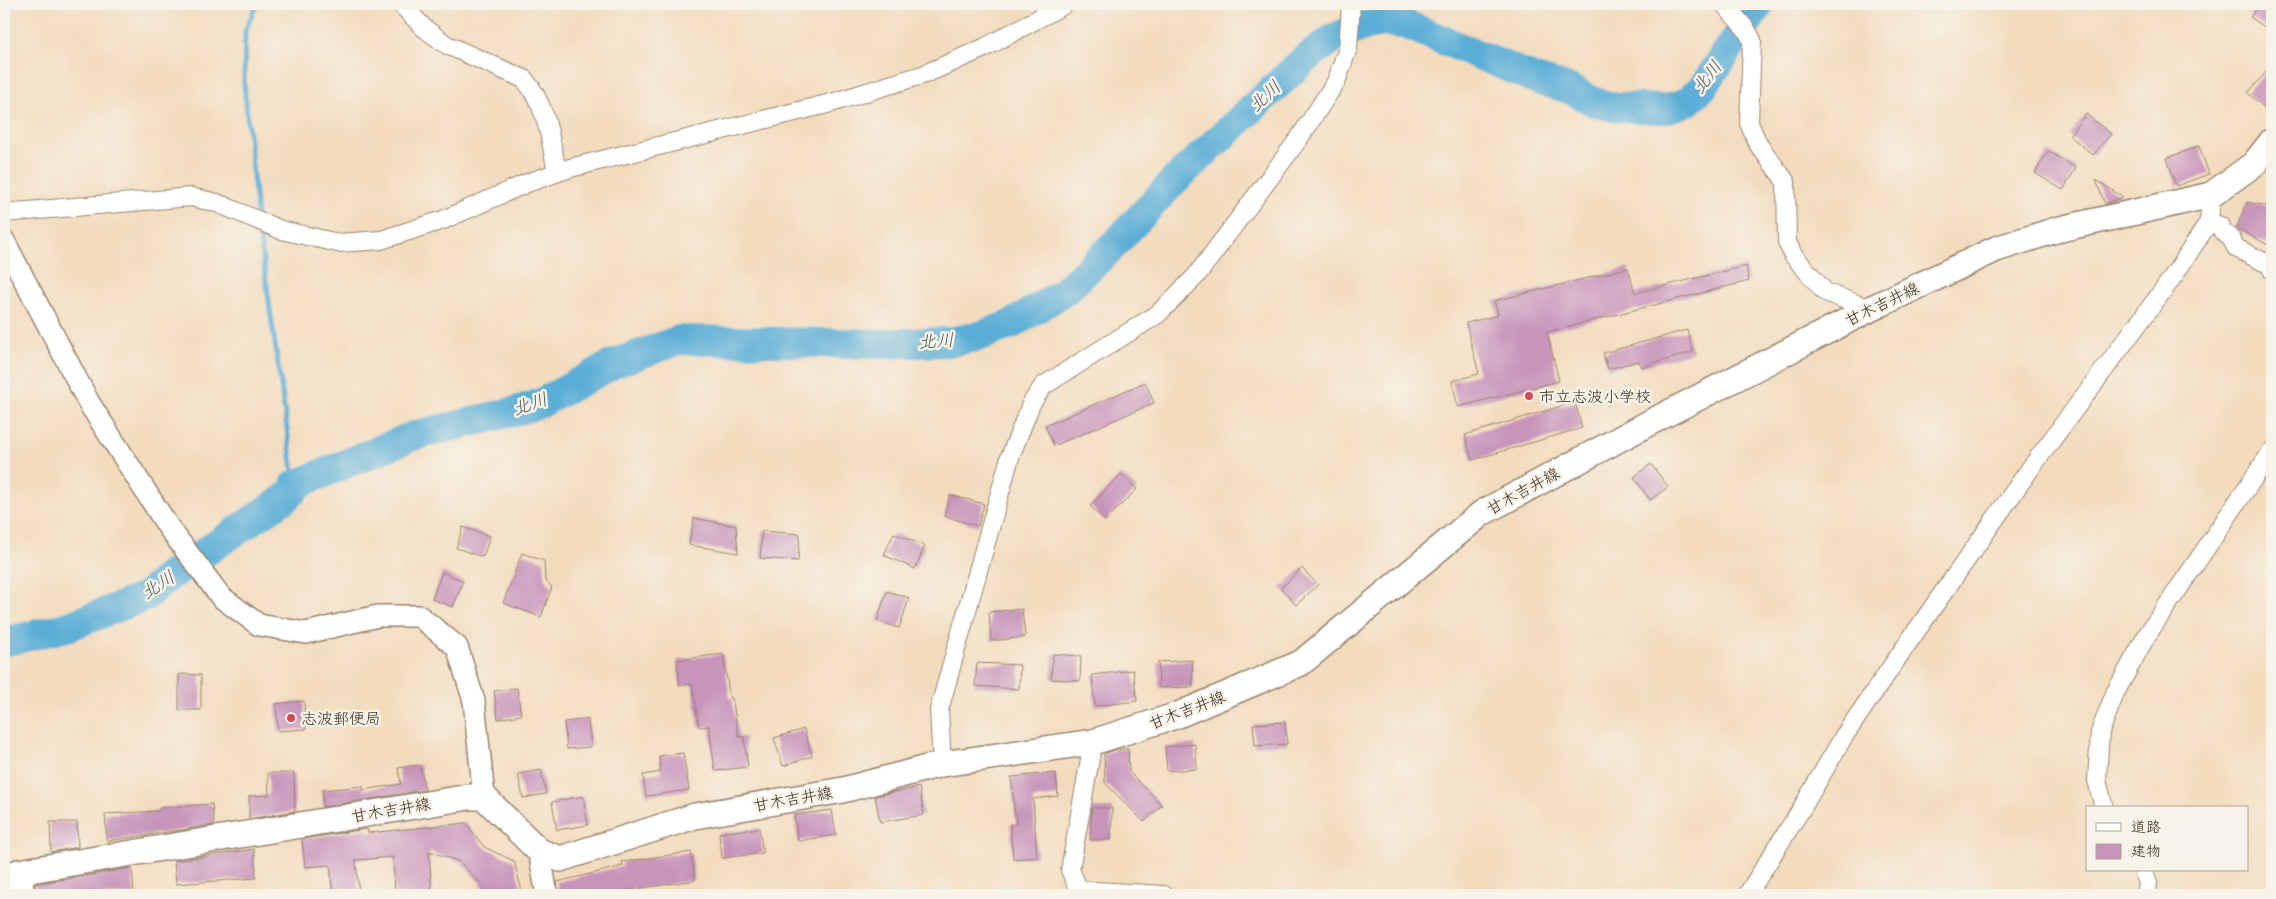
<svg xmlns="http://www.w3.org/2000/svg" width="2276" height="899" viewBox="0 0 2276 899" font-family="Itim,'Klee One',sans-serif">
<rect width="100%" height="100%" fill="#f7f3e8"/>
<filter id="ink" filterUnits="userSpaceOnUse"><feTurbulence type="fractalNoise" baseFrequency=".02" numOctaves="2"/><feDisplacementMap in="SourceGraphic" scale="10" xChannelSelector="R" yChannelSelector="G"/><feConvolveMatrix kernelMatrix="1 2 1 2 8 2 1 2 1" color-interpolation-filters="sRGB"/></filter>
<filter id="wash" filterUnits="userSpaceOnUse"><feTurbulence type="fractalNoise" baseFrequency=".0096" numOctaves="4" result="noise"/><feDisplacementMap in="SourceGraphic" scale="20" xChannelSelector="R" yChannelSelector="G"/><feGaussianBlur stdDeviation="1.12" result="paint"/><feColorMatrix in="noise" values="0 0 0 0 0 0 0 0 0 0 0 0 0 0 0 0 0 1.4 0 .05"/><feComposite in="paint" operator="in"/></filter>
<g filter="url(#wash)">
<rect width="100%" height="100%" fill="#f3dcbe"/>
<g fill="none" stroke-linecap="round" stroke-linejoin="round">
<g stroke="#5caed7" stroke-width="5">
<polyline points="257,4 245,31 244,83 257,215"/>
<polyline points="258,224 295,485"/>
</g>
<polyline stroke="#5caed7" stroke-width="30" points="4,642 67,627 144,597 171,575 284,499 294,490 295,485 413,436 516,411 541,403 613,364 679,340 875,344 950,342 980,336 1012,324 1065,291 1112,247 1174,181 1304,60 1334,38 1366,25 1384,22 1407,25 1538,80 1570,89 1594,102 1613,107 1665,109 1687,102 1703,87 1760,4"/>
</g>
<g id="blocks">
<g fill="#c794bb">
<polygon points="2260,4 2272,4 2272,32 2250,17"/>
<polygon points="2272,65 2272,115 2248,93"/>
<polygon points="2086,114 2111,134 2093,155 2069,135"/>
<polygon points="2199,146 2209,174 2176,186 2167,158"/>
<polygon points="2048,151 2076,168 2063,190 2035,173"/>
<polygon points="2096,180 2123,197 2105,204"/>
<polygon points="2247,202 2272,207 2272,247 2236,228"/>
<polygon points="1746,266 1749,281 1547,332 1559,381 1458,407 1452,381 1479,374 1466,323 1498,315 1494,301 1628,268 1635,293"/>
<polygon points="1687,330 1693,352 1641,367 1639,361 1608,369 1603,353"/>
<polygon points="1145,382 1154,403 1054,446 1045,426"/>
<polygon points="1575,402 1582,428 1472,460 1465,435"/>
<polygon points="1651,464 1668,487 1650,500 1634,477"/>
<polygon points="1121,474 1137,489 1105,521 1090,506"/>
<polygon points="950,495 984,504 978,526 944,516"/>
<polygon points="694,518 736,526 738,553 689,545"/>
<polygon points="463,527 490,536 483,557 456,548"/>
<polygon points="762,531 800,534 798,561 760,558"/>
<polygon points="894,533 925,546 915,569 884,555"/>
<polygon points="522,553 544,561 545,580 552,587 541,617 503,603"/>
<polygon points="1302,568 1318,585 1296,605 1281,588"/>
<polygon points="442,572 463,581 453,607 432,599"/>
<polygon points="887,591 909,598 899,628 877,621"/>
<polygon points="1022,609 1025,637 991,641 989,612"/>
<polygon points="723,654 730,699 732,698 739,737 744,737 748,767 715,771 709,726 699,727 692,684 680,686 677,660"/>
<polygon points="1053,654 1081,656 1080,681 1051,679"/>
<polygon points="1192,660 1193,687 1159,688 1158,662"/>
<polygon points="977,663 1020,665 1019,689 975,686"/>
<polygon points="1133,670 1137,701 1095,706 1092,675"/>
<polygon points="179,674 201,675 201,710 179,710"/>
<polygon points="517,688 521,715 498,719 494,691"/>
<polygon points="304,701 306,729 278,731 276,704"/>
<polygon points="588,719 591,747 567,749 564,722"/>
<polygon points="1285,722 1287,744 1255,746 1253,724"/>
<polygon points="804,729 812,756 783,766 774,738"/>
<polygon points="1195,744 1197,769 1167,771 1165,747"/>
<polygon points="1117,749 1128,749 1129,772 1162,805 1144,822 1105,783 1104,754"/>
<polygon points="683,753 689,790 646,796 643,775 661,772 659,756"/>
<polygon points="420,765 425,790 323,807 322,790 363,786 363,790 401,784 398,768"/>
<polygon points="541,770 546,794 523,798 518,774"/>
<polygon points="268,773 294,773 295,811 249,819 249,796 269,795"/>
<polygon points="1056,773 1058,796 1033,799 1037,857 1013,859 1010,824 1016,824 1011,777"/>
<polygon points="919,787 924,815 880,822 875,796"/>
<polygon points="583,796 588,825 557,830 552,802"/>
<polygon points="212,804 214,825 107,841 105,814 159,811 159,808"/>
<polygon points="1092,808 1112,808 1111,840 1090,840"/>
<polygon points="832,810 836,835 798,841 794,815"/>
<polygon points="50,822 77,822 78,847 51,852"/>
<polygon points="466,823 484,847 514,861 523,895 485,895 482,885 460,862 429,851 432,895 395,895 393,857 356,860 359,895 333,895 330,865 305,867 302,839 367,829 368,833"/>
<polygon points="759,828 763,853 722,858 719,833"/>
<polygon points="254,849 256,878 176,884 174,861"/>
<polygon points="691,852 695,880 609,893 610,895 559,895 557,882 623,866 622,862"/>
<polygon points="132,868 134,895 36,895 35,884"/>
</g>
</g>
</g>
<g filter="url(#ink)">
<use href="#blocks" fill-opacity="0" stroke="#97836e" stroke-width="1"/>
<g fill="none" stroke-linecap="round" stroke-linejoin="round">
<g stroke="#97836e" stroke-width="20">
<g id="minor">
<path d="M401,4L424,28L447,45L524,79C546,103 551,141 557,172"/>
<polyline points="1724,4 1746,29 1752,40 1749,123 1758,144 1786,182 1787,242 1793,255 1825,292 1870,309"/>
<polyline points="4,213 191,197 217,203 281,230 338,243 381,240 443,220 527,183 570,168 831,103 925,74 984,48 1065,4"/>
<polyline points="2209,222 2220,226 2223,232 2231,238 2236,248 2270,265 2272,270"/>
<polyline points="1093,742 1070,870 1079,890 1164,895"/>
<polyline points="942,764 939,710 1010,457 1031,404 1043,386 1158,314 1196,276 1298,140 1336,82 1348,48 1351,4"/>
<polyline points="2104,808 2097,780 2100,732 2115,693 2147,635 2272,451"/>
<polyline points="2143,870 2148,883 2146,895"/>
<polyline points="1747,895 1802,808 1844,736 1905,647 2030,469 2170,281 2209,222 2211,195"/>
</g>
</g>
<g stroke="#97836e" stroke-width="24">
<g id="tertiary">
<polyline points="4,241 89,403 169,528 221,597 259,625 306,633 378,616 419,616 457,647 474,701 484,797"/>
<polyline points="539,851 547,895"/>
</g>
</g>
<g stroke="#97836e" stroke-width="28">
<polyline id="secondary" points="22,895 18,872 469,797 484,797 539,851 560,859 695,816 843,790 942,764 1093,742 1178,715 1301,663 1482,513 1651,422 1870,309 1996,249 2056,230 2211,195 2254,164 2272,141"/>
</g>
<use href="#minor" stroke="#fff" stroke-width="18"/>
<use href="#tertiary" stroke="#fff" stroke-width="21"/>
<use href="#secondary" stroke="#fff" stroke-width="25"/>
</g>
</g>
<g fill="#d1495b" stroke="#f7f3e8" stroke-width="2">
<circle cx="1529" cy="396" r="5"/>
<circle cx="291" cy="718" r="5"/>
</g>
<g text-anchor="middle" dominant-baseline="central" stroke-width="5" stroke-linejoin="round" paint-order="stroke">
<g font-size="16" fill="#3b2a1e" stroke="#f7f3e8">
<text transform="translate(1882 304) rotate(-26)">甘木吉井線</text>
<text transform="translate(1523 491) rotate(-29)">甘木吉井線</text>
<text transform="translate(1187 710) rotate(-21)">甘木吉井線</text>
<text transform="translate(793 799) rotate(-10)">甘木吉井線</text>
<text transform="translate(391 810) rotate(-10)">甘木吉井線</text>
</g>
<g font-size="16" fill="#3b2a1e" stroke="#f7f3e8" text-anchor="start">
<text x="1539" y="396">市立志波小学校</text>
<text x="301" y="718">志波郵便局</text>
</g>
<g font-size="18" font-style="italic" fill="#47585f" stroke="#f7f3e8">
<text transform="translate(1707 77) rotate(-52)">北川</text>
<text transform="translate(1265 96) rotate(-43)">北川</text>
<text transform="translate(936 341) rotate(-4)">北川</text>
<text transform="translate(530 404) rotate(-19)">北川</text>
<text transform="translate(158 585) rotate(-33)">北川</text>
</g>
</g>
<rect width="2276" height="899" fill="none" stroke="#f7f3e8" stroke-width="20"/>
<rect x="2086" y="806" width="162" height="65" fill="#f7f3e8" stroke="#aca397"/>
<rect x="2096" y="823" width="25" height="8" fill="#ffffff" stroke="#aca397"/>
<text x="2131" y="832" font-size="15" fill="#3b2a1e">道路</text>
<rect x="2096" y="844" width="25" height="15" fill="#c794bb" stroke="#aca397"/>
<text x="2131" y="856" font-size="15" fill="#3b2a1e">建物</text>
</svg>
